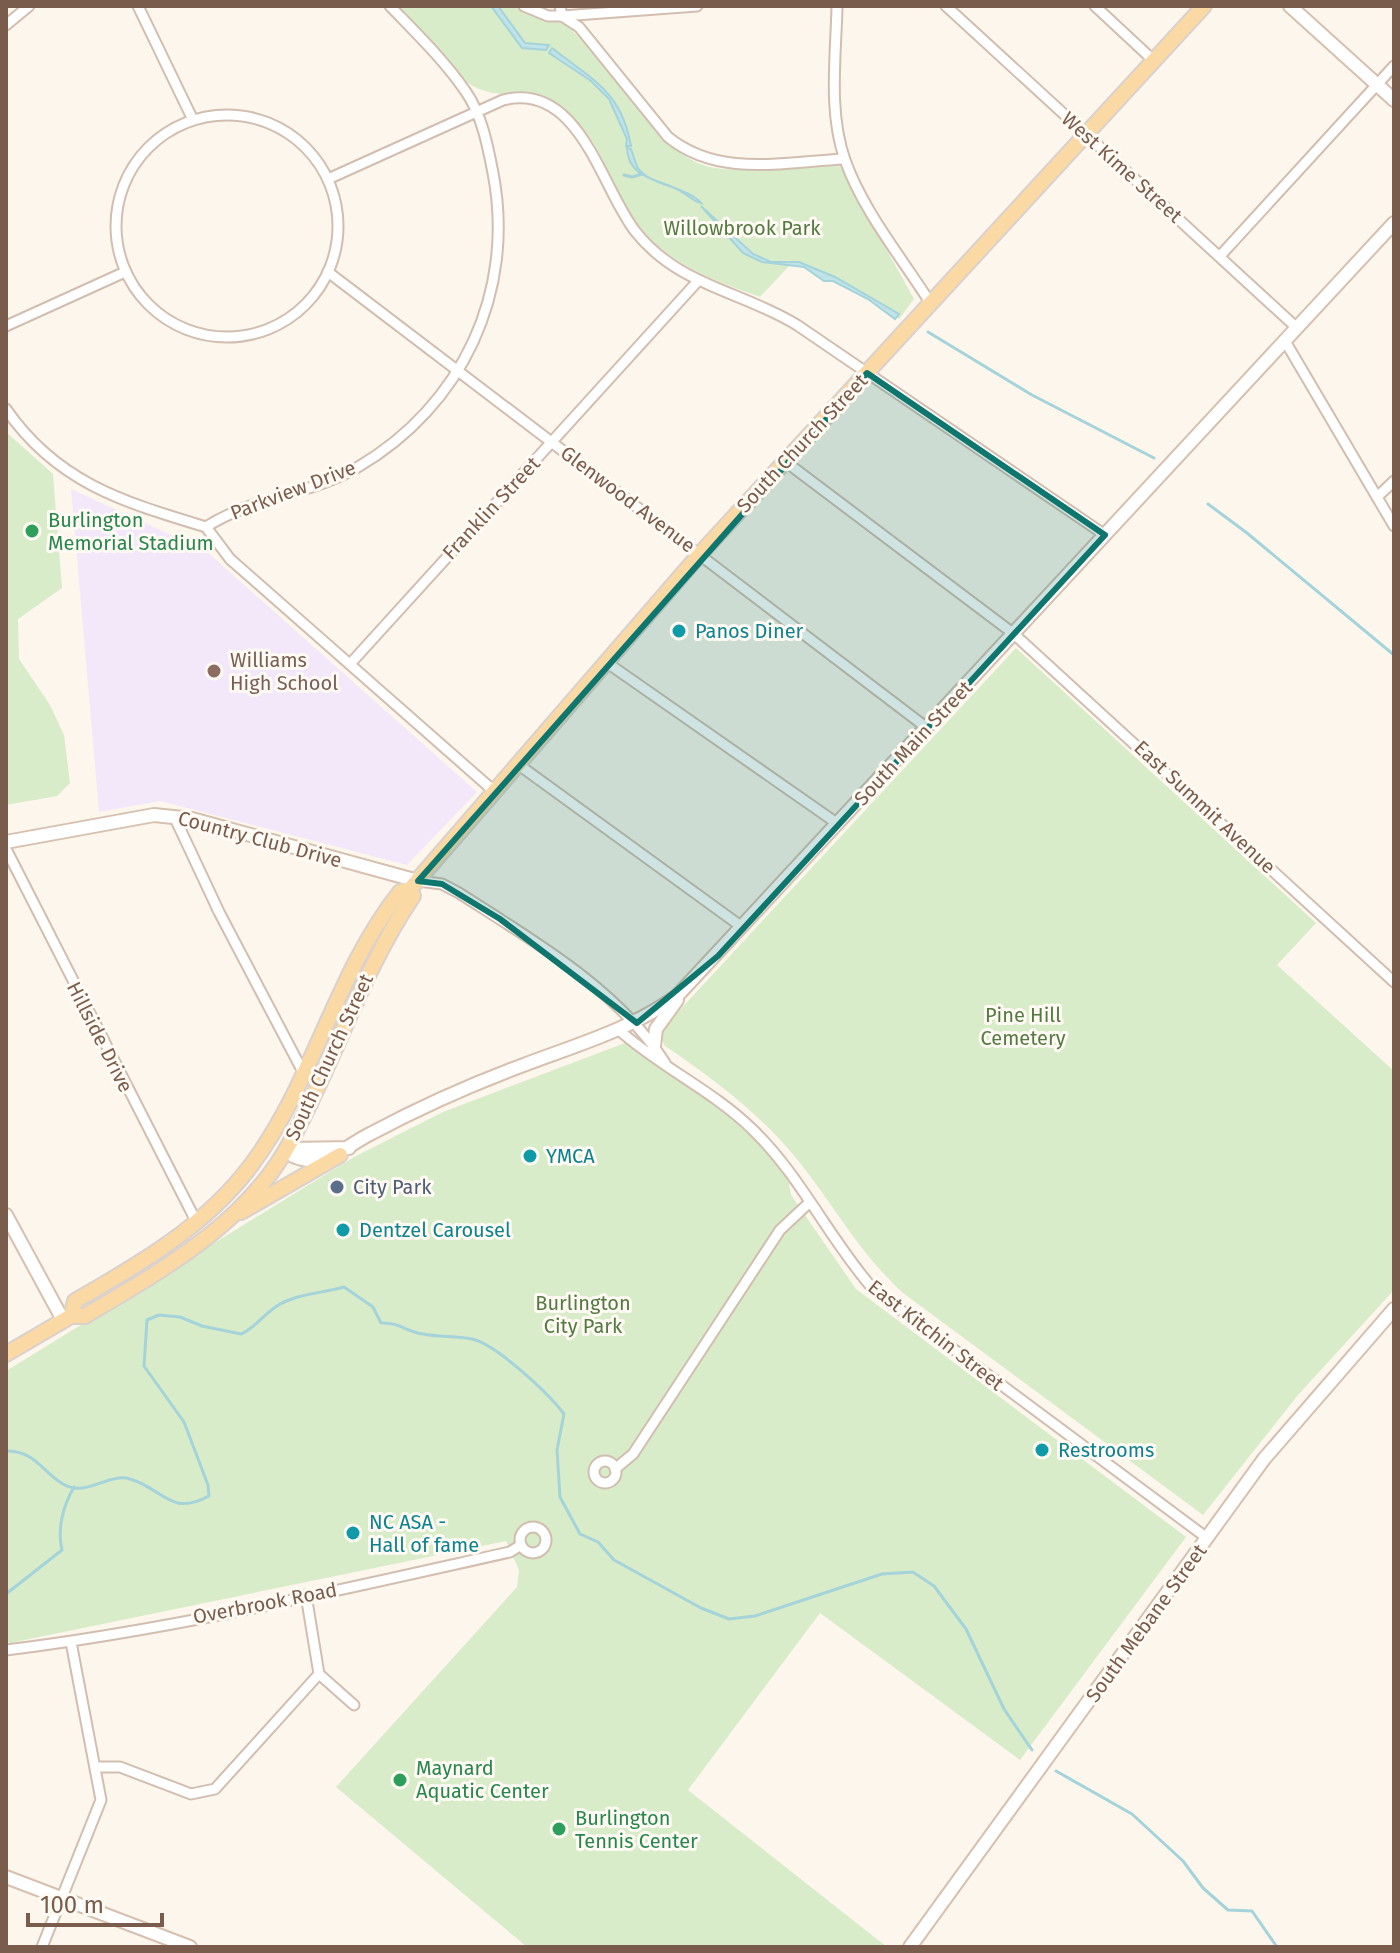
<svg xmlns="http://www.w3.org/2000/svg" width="1400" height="1953" viewBox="0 0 1400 1953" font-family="'Fira Sans',sans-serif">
<rect width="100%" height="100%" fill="#fdf6ec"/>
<polygon fill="#f3e8fa" points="71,489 206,551 477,792 407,865 160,801 99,812"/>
<g fill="#d8ecc9">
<path d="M399,6H515C531,20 555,16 570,29C614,66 649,142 700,164C727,176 809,167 840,166L914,299L899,319L821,272L791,264L760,297C706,278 656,259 627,208C609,178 600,143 574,119C531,78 521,104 479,89C453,79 418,28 399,6Z"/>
<polygon points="6,432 53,474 62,588 18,619 19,659 50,705 64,735 70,783 57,796 6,805"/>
<path d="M1016,648L1316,923L1277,965L1394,1071V1290L1298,1395L1203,1515L903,1293C857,1250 838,1211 800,1163C763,1116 714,1079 665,1046L660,1037L662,1029Z"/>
<polygon points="625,1043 752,1131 786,1166 791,1195 856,1289 1186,1537 1020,1760 820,1613 688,1790 887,1947 527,1947 336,1787 517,1587 519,1570 506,1541 10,1643 6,1641 6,1371 354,1157 443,1112"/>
</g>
<g fill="#bfe3e8" stroke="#a5d3da" stroke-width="2">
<polygon points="491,6 498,6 525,43 549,45 546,50 522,48"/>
<path d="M552,48C592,80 621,90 631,146H626L627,139L609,99L591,81L549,53Z"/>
<path d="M627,148L631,149C633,154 635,163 638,168C650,186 686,186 701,203C693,201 691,198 685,194C666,179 628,182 627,148Z"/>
<polygon points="701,206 753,254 771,262 799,262 835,277 899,314 895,319 868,299 833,281 824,281 804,267 762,262 743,253"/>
</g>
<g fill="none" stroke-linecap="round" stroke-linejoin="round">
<g stroke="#a5d3da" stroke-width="3">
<polyline points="624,175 632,177 642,174"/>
<polyline points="928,332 1032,395 1154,458"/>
<polyline points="1208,504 1247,533 1394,655"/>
<path d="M6,1451C36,1451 41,1471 63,1484C86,1498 109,1472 130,1479C164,1489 170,1517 209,1496L208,1485L184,1422L144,1366L147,1320L159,1315L180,1317L202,1326L241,1334C255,1328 264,1314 277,1306C295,1294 323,1293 344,1287L373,1307L381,1323C399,1322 407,1332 423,1334C438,1337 457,1336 472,1339C496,1344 549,1394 564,1414L557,1450L560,1497L580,1534L598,1542L614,1560L701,1608L729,1619L755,1616L882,1574L913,1572L934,1586L966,1629L1004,1709L1032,1750"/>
<path d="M6,1594L62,1550C57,1529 63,1506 74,1487"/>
<polyline points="1056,1771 1132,1814 1183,1861 1203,1888 1228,1910 1252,1911 1277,1947"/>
</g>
<g stroke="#d1beb0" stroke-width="13">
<g id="street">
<polyline points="138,6 193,120"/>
<path d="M524,6L548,16H562L579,27L668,137C718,178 784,162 844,159"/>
<polyline points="560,6 562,16 697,6"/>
<path d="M837,6C836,56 828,112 845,160C863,211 902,258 931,304"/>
<polyline points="946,6 1297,328"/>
<polyline points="1095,6 1154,61"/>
<polyline points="6,25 29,6"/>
<circle cx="227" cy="226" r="111"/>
<path d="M328,179L503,100C579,81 601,187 635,231C678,286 742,291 797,325L1105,535"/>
<polyline points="1220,256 1394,66"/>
<polyline points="328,272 927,728"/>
<polyline points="6,326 125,272"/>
<polyline points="1285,341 1394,526"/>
<path d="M6,409C57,483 124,502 206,527C252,497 311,495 358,467C462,406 516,292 493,173C488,147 482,115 466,92C445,61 416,33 390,6"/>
<polyline points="786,462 1014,634 1394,982"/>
<polyline points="1377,497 1394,481"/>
<polyline points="206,527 230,559 495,792"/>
<polyline points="606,662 838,824"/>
<polyline points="350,664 697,282"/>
<polyline points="519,765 742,927"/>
<polyline points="174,816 219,912 303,1072"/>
<polyline points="6,849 197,1223"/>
<path d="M418,881L442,884L459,893C532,940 618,989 665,1063"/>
<path d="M619,1030C660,1067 712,1090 752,1129C801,1176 829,1239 874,1290L1207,1538"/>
<circle cx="605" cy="1472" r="11"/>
<polyline points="615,1469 633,1454 780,1230 810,1202"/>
<circle cx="533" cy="1540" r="13"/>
<path d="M6,1650C175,1629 344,1589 510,1552L521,1545"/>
<polyline points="319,1674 354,1705"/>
<polyline points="96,1767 120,1767 191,1794 215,1789 319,1674 306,1595"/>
<polyline points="42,1947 101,1800 71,1642"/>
</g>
</g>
<g stroke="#d6c0b0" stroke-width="16">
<g id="secondary">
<polyline points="1290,6 1394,100"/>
<polyline points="6,842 154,815 192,819 418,881"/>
<polyline points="654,1046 656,1029 677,1000"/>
<path d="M349,1148L290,1149L293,1156C325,1170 344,1147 370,1134C419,1108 470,1085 521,1066C576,1045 630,1030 677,996L1394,223"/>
<polyline points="6,1215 63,1320"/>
<polyline points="6,1877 190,1947"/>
<polyline points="910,1947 1264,1459 1394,1309"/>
</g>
</g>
<g stroke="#dad1cd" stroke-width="18">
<g id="primary">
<polyline points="241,1212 340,1155"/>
<path d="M71,1316L75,1301C140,1264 206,1226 252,1164C314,1081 335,974 400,892L410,889L700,554L1204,6"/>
<path d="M6,1354L71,1316H85C162,1270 247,1224 291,1141C335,1060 361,973 413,896L410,889"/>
</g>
</g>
<use href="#street" stroke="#fff" stroke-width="9"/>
<use href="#secondary" stroke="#fff" stroke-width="12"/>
<use href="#primary" stroke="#fbd9a5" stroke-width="14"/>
</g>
<path fill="#0f766e" fill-opacity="0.2" stroke="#0f766e" stroke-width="6" stroke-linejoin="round" d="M867,373L1105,535L718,956L637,1023L500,919L442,884L418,881Z"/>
<g fill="#2e9e5b" stroke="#fffaf3" stroke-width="3">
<circle cx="32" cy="531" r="8"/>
<circle cx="400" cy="1780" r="8"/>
<circle cx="559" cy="1829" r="8"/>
</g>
<g fill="#0f9aa8" stroke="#fffaf3" stroke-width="3">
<circle cx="679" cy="631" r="8"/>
<circle cx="530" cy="1156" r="8"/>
<circle cx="343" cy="1230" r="8"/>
<circle cx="1042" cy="1450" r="8"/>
<circle cx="353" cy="1533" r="8"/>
</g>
<circle fill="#8d6e63" stroke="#fffaf3" stroke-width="3" cx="214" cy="671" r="8"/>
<circle fill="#5c6f8a" stroke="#fffaf3" stroke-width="3" cx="337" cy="1187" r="8"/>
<g text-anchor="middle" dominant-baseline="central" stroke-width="6" stroke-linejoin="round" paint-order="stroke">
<g font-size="20" fill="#7a5c4d" stroke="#fffaf3">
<text transform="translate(1122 167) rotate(42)">West Kime Street</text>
<text transform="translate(802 443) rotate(-47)">South Church Street</text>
<text transform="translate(293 490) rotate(-21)">Parkview Drive</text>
<text transform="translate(628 499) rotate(37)">Glenwood Avenue</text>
<text transform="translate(491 508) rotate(-47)">Franklin Street</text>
<text transform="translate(913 743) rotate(-47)">South Main Street</text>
<text transform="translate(1205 807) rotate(43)">East Summit Avenue</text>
<text transform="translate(260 839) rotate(15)">Country Club Drive</text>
<text transform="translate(100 1037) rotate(63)">Hillside Drive</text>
<text transform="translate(329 1057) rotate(-65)">South Church Street</text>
<text transform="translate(936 1335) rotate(38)">East Kitchin Street</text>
<text transform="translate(265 1603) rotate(-11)">Overbrook Road</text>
<text transform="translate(1146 1623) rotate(-54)">South Mebane Street</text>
</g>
<g font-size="20" fill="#537a41" stroke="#fffaf3">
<text x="742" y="228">Willowbrook Park</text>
<text x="1023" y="1015">Pine Hill<tspan x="1023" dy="23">Cemetery</tspan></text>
<text x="583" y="1303">Burlington<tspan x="583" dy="23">City Park</tspan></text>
</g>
<g font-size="20" fill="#27864d" stroke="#fffaf3" text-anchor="start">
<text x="48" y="520">Burlington<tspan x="48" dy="23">Memorial Stadium</tspan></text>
<text x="416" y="1768">Maynard<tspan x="416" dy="23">Aquatic Center</tspan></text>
<text x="575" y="1818">Burlington<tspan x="575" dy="23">Tennis Center</tspan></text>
</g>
<g font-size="20" fill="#0d838f" stroke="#fffaf3" text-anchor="start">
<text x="695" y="631">Panos Diner</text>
<text x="546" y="1156">YMCA</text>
<text x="359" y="1230">Dentzel Carousel</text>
<text x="1058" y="1450">Restrooms</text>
<text x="369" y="1522">NC ASA -<tspan x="369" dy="23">Hall of fame</tspan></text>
</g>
<g font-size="20" fill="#785e54" stroke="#fffaf3" text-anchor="start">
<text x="230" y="660">Williams<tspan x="230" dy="23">High School</tspan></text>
</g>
<g font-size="20" fill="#4e5e75" stroke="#fffaf3" text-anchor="start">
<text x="353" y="1187">City Park</text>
</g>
</g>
<rect width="1400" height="1953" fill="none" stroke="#7a5c4d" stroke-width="16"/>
<path d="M28 1913v12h134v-12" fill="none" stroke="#7a5c4d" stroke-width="4"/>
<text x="40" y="1913" font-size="24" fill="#7a5c4d" stroke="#fffaf3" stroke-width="6" paint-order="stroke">100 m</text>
</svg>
